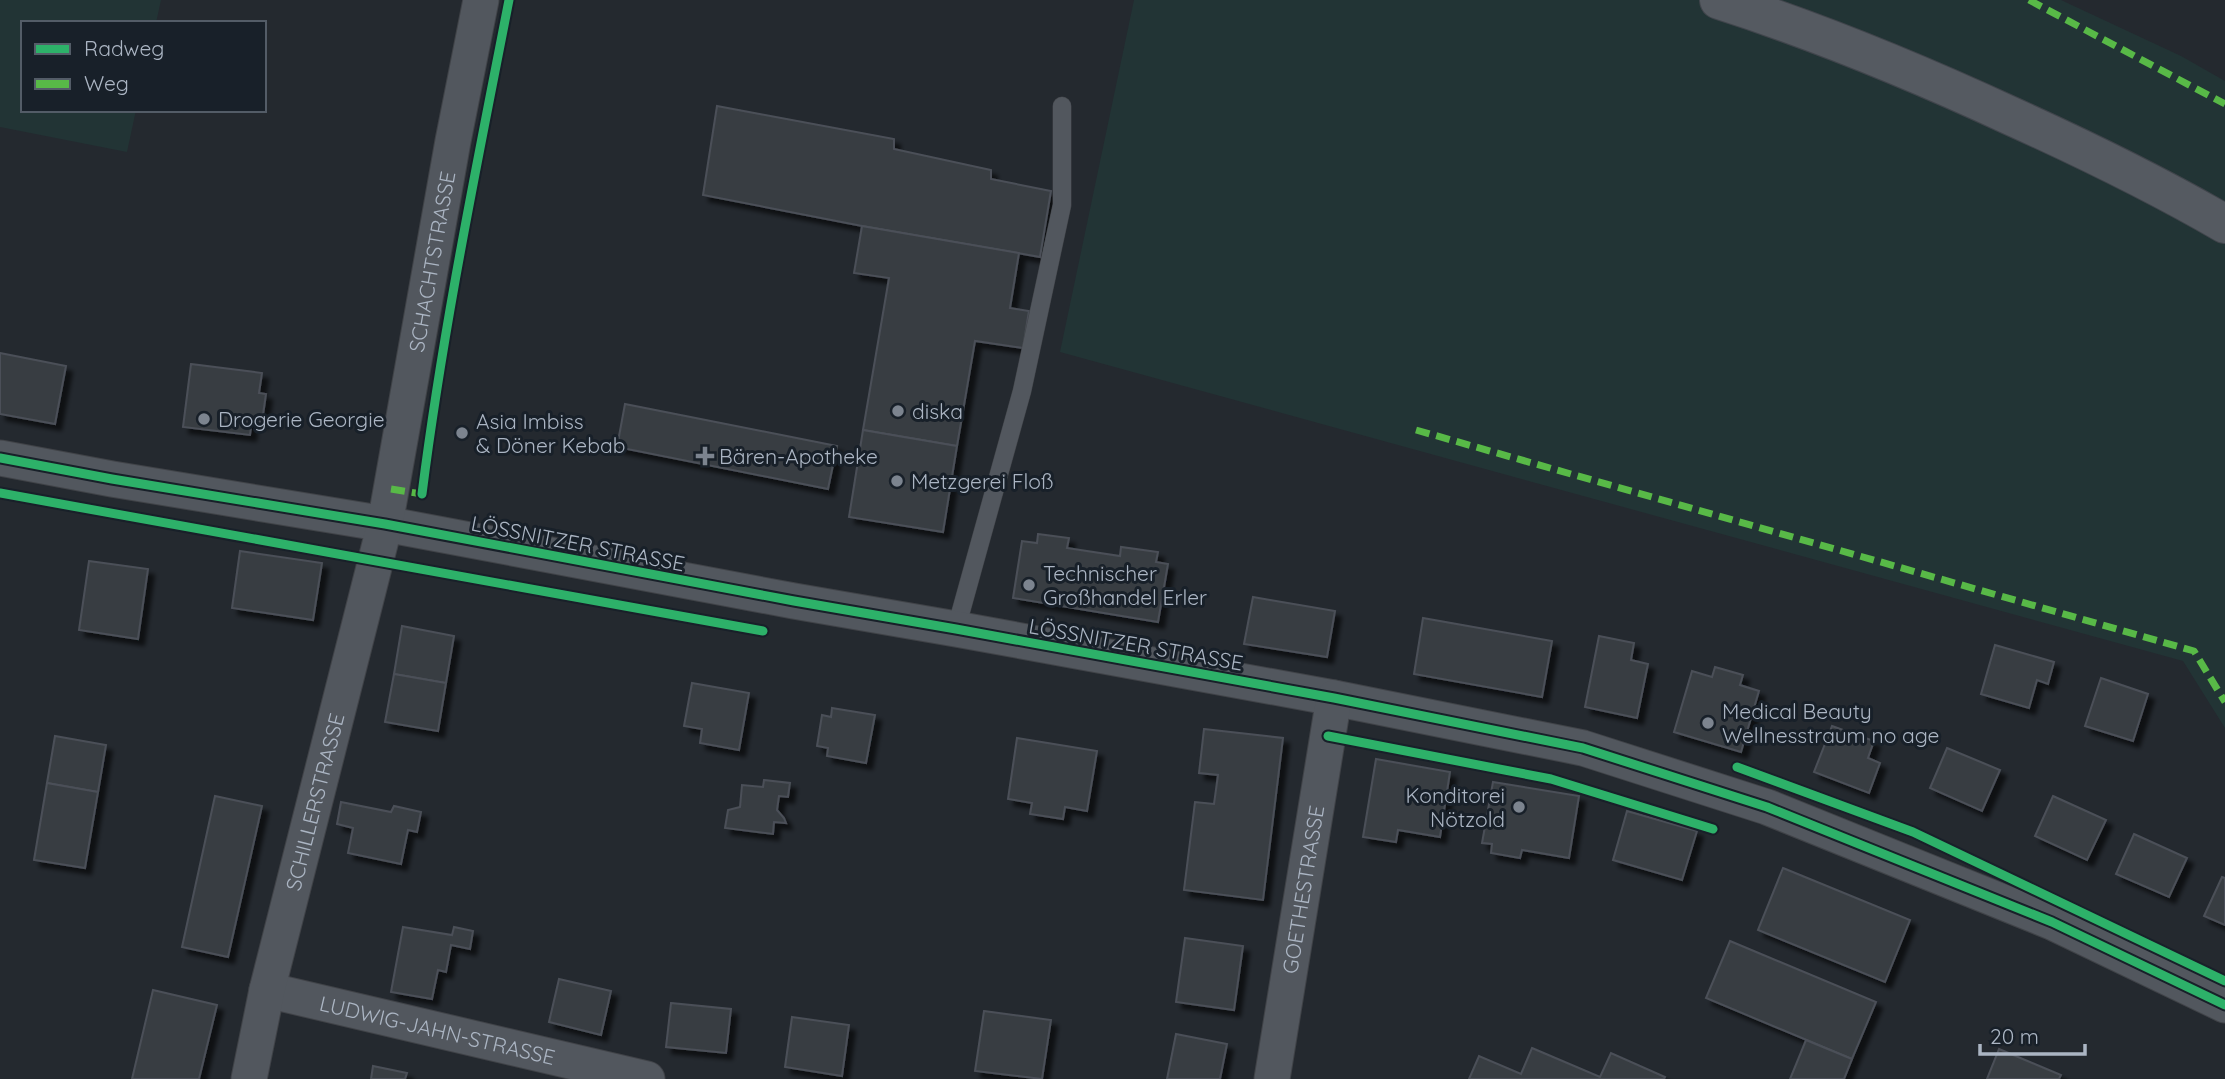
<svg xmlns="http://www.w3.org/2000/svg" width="2225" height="1079" viewBox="0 0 2225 1079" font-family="Quicksand,sans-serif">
<defs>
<filter id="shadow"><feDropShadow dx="6" dy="6" stdDeviation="2" flood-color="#0009"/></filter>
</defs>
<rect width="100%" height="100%" fill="#24292f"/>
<g fill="#223435">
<polygon points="0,0 161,0 156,23 23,23 23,110 136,110 127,152 0,127"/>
<polygon points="1134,0 2061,0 2181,56 2225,81 2225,728 2183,661 1060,352"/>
</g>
<g fill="#393e43" stroke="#4b5058" stroke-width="2" filter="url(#shadow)">
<polygon points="717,106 894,139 894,149 991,170 991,179 1051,191 1040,257 862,226 703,195"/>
<polygon points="862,226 1019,253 1010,308 1029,311 1023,348 975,341 957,446 863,430 889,278 854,273"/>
<polygon points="0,353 66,366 55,424 0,414"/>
<polygon points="191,364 262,373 259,393 266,394 262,422 252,420 250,435 183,427"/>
<polygon points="625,404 837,446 828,489 617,447"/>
<polygon points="863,430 957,446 943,532 849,517"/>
<polygon points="1038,534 1069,538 1067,548 1120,556 1121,547 1158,552 1156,562 1168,564 1158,622 1013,598 1022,541 1037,543"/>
<polygon points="240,551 322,563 313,620 232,608"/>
<polygon points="89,561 148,569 138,639 79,630"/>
<polygon points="1253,597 1335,611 1327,657 1244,644"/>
<polygon points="1423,618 1552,641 1542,697 1414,674"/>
<polygon points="402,626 454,636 446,683 394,674"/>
<polygon points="1599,636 1634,643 1631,660 1648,664 1637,718 1585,707"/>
<polygon points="1995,645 2054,662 2048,684 2037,680 2029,708 1981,694"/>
<polygon points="1715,667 1743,675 1740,685 1759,691 1741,752 1674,732 1692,671 1712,677"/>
<polygon points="394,674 446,683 438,731 385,722"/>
<polygon points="2101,678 2148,694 2133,741 2085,726"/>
<polygon points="692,683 749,693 739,750 700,743 702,729 684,726"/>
<polygon points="832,708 875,715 866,763 827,756 828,748 817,746 822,715 831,717"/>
<polygon points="1832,726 1874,741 1868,758 1880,763 1869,793 1814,772"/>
<polygon points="1204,729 1283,738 1263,900 1184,890 1195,802 1214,804 1218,775 1199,773"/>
<polygon points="55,736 106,745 98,792 47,783"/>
<polygon points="1017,738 1097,751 1087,811 1065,807 1063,819 1030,814 1032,803 1008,799"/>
<polygon points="1947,748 2000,770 1982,811 1930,788"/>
<polygon points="1376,759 1450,772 1440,837 1398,830 1396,842 1363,837"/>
<polygon points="764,780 790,783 788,797 779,796 777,810 784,818 786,823 774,822 773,834 725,828 728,810 740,807 742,785 763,787"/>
<polygon points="1493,782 1579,796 1569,858 1522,850 1520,858 1491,853 1492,844 1482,843"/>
<polygon points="47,783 98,792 85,868 34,860"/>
<polygon points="215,796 262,806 228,957 182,947"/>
<polygon points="2053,796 2106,820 2087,860 2035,836"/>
<polygon points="341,802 391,812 394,806 421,812 417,832 408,830 401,864 348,853 353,828 337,824"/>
<polygon points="1627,811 1697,831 1682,880 1613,860"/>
<polygon points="2134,834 2187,858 2169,897 2116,874"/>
<polygon points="1783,868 1910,920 1885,982 1758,930"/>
<polygon points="2222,877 2225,878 2225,925 2204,916"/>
<polygon points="403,927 452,935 454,927 473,931 470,949 451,945 446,972 438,970 432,999 391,992"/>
<polygon points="1185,938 1243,946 1234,1010 1176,1002"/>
<polygon points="1730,941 1876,1002 1852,1059 1706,998"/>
<polygon points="559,979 611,991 601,1035 549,1022"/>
<polygon points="153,990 217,1005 199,1079 132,1079"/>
<polygon points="671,1003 731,1009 726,1053 666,1047"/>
<polygon points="984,1011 1051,1020 1042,1079 975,1071"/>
<polygon points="792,1017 849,1025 842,1076 785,1067"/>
<polygon points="1176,1034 1227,1044 1220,1079 1167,1079"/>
<polygon points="1806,1040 1852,1059 1844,1079 1790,1079"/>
<polygon points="1532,1048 1600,1077 1611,1053 1665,1077 1664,1079 1469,1079 1479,1056 1521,1074"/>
<polygon points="1999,1049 2061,1075 2059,1079 1987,1079"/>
<polygon points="373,1066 407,1073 405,1079 371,1079"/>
</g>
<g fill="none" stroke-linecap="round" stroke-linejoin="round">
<g stroke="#404348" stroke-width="19">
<polyline id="service" points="956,629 1022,391 1062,205 1062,106"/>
</g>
<g stroke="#404348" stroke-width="37">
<g id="minor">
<polyline points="0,458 112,479 385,524 794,601 956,629 1334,698 1583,748 1767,807 2052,922 2225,1005"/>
<path id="s1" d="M267,990L647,1079"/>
<path id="s2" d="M249,1079L267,990L385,524L453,141L481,0"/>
<path id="s3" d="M1272,1079L1334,698"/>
</g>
</g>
<g stroke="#41454c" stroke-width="40">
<path id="primary" d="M1719,0C1819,32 1916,72 2011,116C2084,149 2156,184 2225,224"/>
</g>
<use href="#service" stroke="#52575e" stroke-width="18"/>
<use href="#minor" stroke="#52575e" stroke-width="35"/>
<use href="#primary" stroke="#555a61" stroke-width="38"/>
<g stroke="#58b947" stroke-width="7" stroke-dasharray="14 7" stroke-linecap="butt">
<polyline points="2029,0 2225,104"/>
<polyline points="1416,430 2194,651 2225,702"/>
<polyline points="391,489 422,494 423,491"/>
</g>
<g stroke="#182029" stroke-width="13">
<g id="cycleway">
<polyline points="0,458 112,479 385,524 794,601 956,629 1334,698 1583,748 1767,807 2052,922 2225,1005"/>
<polyline points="0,493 763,631"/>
<path d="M422,494C443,328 477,164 509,0"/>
<polyline points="1328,736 1551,779 1713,829"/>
<polyline points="1737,767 1913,832 2225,981"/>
</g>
</g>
<use href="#cycleway" stroke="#2db169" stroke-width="9"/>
</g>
<g fill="#7c848f" stroke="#182029" stroke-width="2.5">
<circle cx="898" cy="411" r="7"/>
<circle cx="204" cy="419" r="7"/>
<circle cx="462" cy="433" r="7"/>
<path d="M701.5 445.5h7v7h7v7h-7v7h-7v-7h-7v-7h7z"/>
<circle cx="897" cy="481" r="7"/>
<circle cx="1029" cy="585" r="7"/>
<circle cx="1708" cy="723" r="7"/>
<circle cx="1519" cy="807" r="7"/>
</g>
<g text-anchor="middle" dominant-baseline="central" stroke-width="6" stroke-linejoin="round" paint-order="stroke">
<g font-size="21" fill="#abb5c3" stroke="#182029">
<text stroke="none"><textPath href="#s2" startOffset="838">SCHACHTSTRASSE</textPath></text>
<text transform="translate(578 543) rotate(11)">LÖSSNITZER STRASSE</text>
<text transform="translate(1136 644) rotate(10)">LÖSSNITZER STRASSE</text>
<text stroke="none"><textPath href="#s2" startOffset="285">SCHILLERSTRASSE</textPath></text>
<text stroke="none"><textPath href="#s3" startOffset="192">GOETHESTRASSE</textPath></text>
<text stroke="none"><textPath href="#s1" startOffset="175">LUDWIG-JAHN-STRASSE</textPath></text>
</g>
<g font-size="21" fill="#abb5c3" stroke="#182029" text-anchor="start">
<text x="912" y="411">diska</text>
<text x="218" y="419">Drogerie Georgie</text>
<text x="476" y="421">Asia Imbiss<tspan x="476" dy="24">&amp; Döner Kebab</tspan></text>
<text x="719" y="456">Bären-Apotheke</text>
<text x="911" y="481">Metzgerei Floß</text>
<text x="1043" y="573">Technischer<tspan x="1043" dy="24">Großhandel Erler</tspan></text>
<text x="1722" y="711">Medical Beauty<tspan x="1722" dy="24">Wellnesstraum no age</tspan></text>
<text x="1505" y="795" text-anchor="end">Konditorei<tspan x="1505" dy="24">Nötzold</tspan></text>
</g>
</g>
<rect x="21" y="21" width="245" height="91" fill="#182029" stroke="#535c67" stroke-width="2"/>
<rect x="35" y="44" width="35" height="10" fill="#2db169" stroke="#535c67" stroke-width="2"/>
<text x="84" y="56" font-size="21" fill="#abb5c3">Radweg</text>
<rect x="35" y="79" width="35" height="10" fill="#58b947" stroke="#535c67" stroke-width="2"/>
<text x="84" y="91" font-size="21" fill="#abb5c3">Weg</text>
<path d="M1980 1044v10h105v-10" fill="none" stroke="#abb5c3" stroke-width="3.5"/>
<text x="1990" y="1044" font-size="21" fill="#abb5c3" stroke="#182029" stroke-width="5" paint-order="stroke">20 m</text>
</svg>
